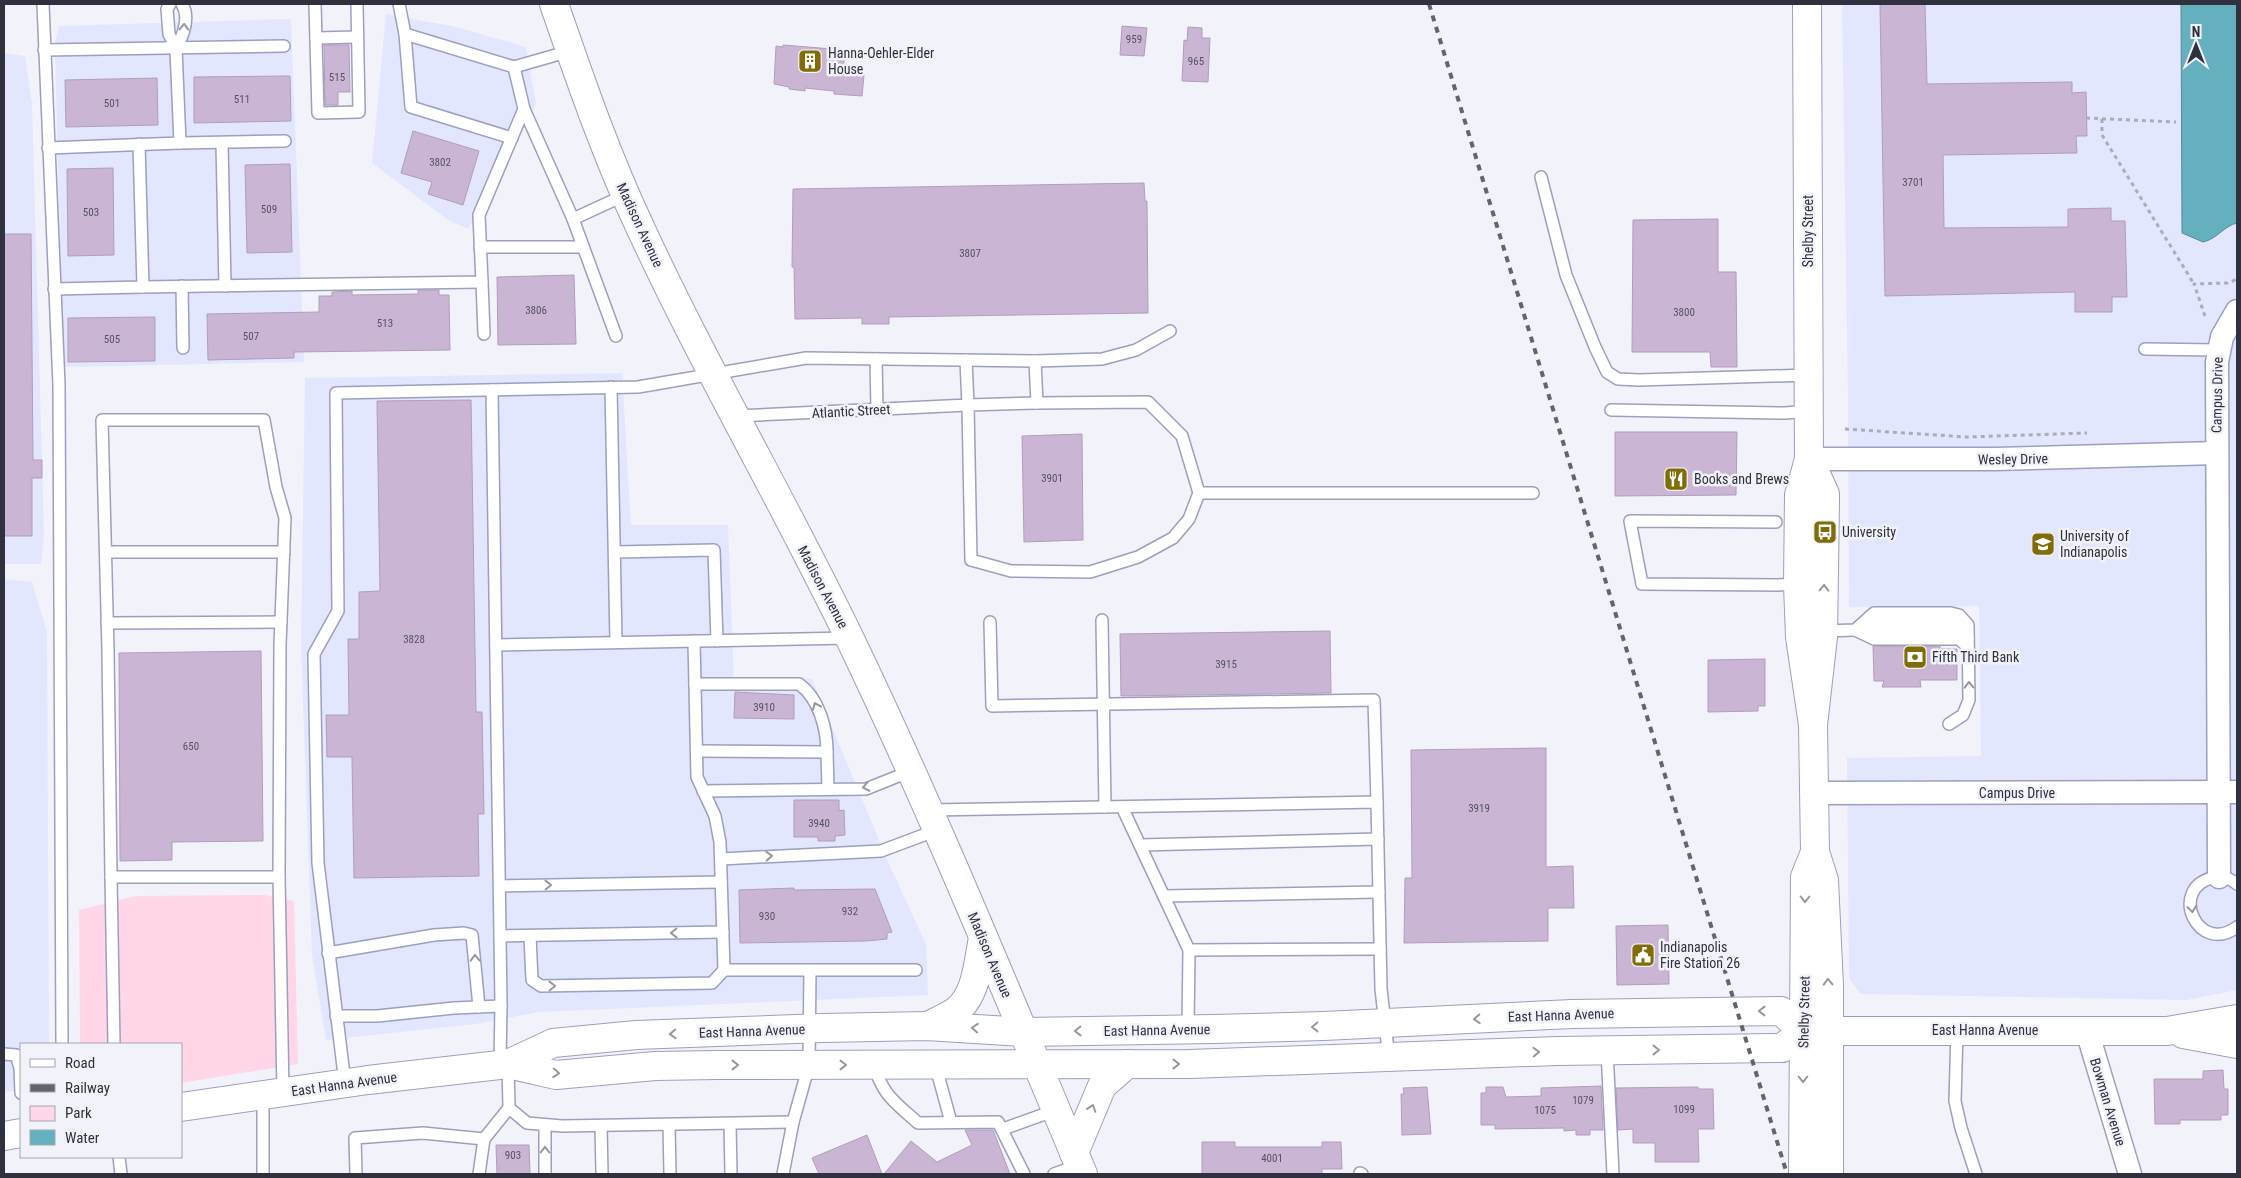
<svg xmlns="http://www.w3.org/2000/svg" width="2241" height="1178" viewBox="0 0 2241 1178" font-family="'Roboto Condensed',sans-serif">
<rect width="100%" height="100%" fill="#f2f3fa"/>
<g fill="#e3e6ff">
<polygon points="1842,4 2237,4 2237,990 2187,1000 1861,994 1849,979 1847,758 1981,756 1979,606 1849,607 1848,397"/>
<polygon points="386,14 456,27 526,47 536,104 468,229 448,220 372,163"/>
<polygon points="291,19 304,362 63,367 55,44 59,26"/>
<polygon points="4,53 25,56 32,104 44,533 41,564 4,564"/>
<polygon points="622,373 631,525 728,525 734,678 812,679 889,864 926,944 928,995 539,1012 475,1024 326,1040 312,955 301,646 305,378"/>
<polygon points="4,579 32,582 47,632 49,1044 21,1044 21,1090 4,1092"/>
</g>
<polygon fill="#ffd7e8" points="264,895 294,901 298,1064 181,1083 181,1044 80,1044 79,910 136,896"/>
<path fill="#65b0be" stroke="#558a98" d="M2181,4H2237V223C2224,226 2217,239 2203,242L2182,233Z"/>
<g fill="#cab6d4" stroke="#b19dba">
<polygon points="1880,4 1925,4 1927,84 2072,82 2072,93 2086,92 2087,136 2076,136 2077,153 1943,155 1944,228 2068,227 2068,209 2111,208 2111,221 2125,221 2127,297 2112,297 2112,312 2075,312 2075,292 1885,296"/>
<polygon points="1122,26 1147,28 1144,56 1120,55"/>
<polygon points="1188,27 1202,28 1202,38 1210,38 1208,82 1182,81 1184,40 1187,41"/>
<polygon points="324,45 349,45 350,92 338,92 338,105 325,105"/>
<polygon points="783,45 845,50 843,73 864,75 862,96 834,94 834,91 805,88 805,91 789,89 789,87 774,84 776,46 783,47"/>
<polygon points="290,76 291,121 194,123 194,77"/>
<polygon points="157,78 158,125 66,127 65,80"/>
<polygon points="413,131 479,151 463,205 428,194 432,182 401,173"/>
<polygon points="290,164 292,252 247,253 245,165"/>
<polygon points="113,168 114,255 68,256 67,169"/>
<polygon points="1144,183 1145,201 1147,201 1148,313 889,317 889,324 862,324 862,318 795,319 794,267 792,267 793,189"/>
<polygon points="1718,219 1718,272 1736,272 1737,367 1711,367 1710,352 1632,352 1633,220"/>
<polygon points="4,234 31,234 33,460 42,460 42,478 32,478 32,536 4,536"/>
<polygon points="574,275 576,344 498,345 497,277"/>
<polygon points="418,290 439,290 439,295 449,295 450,350 294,352 294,358 208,360 207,314 319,312 319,296 332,296 332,292 352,291 352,295 418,294"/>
<polygon points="155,317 155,361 68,362 68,318"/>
<polygon points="471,400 476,712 482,712 484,814 478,814 479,876 354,878 352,757 327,757 326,715 349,715 348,639 359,639 359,592 380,591 377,401"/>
<polygon points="1615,432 1737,432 1736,495 1615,496"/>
<polygon points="1082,434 1083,540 1024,542 1022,436"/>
<polygon points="1330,631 1331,693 1121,696 1120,634"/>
<polygon points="1873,646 1940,646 1940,649 1957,649 1957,680 1920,680 1921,687 1882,687 1884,681 1874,681"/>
<polygon points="261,651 263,841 172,842 172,860 120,861 119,653"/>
<polygon points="1765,659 1765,706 1758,706 1758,711 1708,712 1708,660"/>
<polygon points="735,692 794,695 794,719 734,718"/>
<polygon points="1546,748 1546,867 1573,866 1574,908 1548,908 1548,941 1404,943 1405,878 1412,878 1411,750"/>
<polygon points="794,800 839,800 839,811 844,810 845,835 835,836 835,841 818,841 818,837 794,837"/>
<polygon points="794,888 794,890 875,889 892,932 887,933 887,939 866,941 740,943 739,890"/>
<polygon points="1668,925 1669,984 1617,985 1616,926"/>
<polygon points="2223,1070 2224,1089 2228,1089 2228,1115 2221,1115 2221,1120 2180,1120 2180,1124 2155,1124 2154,1079 2203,1079 2203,1071"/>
<polygon points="1601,1086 1603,1130 1590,1130 1590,1135 1576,1135 1576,1130 1564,1131 1564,1128 1495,1129 1495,1125 1481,1125 1481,1093 1486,1093 1486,1087 1503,1087 1506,1097 1541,1096 1541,1088"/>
<polygon points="1427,1087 1431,1134 1402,1135 1401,1094 1404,1094 1403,1088"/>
<polygon points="1698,1087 1698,1089 1713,1089 1714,1129 1698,1129 1699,1162 1655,1162 1655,1143 1633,1143 1633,1129 1618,1130 1616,1088"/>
<polygon points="965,1130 993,1130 1010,1174 884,1174 911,1141 937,1162 972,1145"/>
<polygon points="867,1135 882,1174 819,1174 812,1158"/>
<polygon points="1202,1142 1235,1142 1235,1147 1322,1147 1322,1142 1341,1142 1342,1169 1322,1169 1322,1174 1202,1174"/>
<polygon points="496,1145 529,1145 530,1174 497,1174"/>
</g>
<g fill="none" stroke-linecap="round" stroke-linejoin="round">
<g stroke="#9c9fbf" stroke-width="14">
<g id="service">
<polyline points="43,4 59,385 62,1044"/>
<polyline points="315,4 318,113 359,112 357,4"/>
<polyline points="399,4 405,34 514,67"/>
<polyline points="405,34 411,107 512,138"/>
<polyline points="316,38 357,37"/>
<path d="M176,49C183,36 190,17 182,4"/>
<polyline points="44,50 284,46"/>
<polyline points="524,109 573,219"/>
<polyline points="180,143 285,141"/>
<polyline points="222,143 225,286"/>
<polyline points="48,148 180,143 176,49 169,34 167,9 170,4"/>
<polyline points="1541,177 1566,275 1595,347 1607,372 1618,379 1639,380 1808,375"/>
<polyline points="480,247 583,247"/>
<polyline points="482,282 484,334"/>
<polyline points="182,286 183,348"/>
<polyline points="143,287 482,282 479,215 524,109 514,67 570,51"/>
<polyline points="54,289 143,287 139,144"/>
<polyline points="616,336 573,219 625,195"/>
<polyline points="2145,349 2218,350"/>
<polyline points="876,359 877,410"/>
<polyline points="1035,361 1037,403 1148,402 1182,436 1199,493"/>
<polyline points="611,387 616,642"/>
<polyline points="492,390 501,1004 500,1065"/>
<polyline points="1037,403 968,405 971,560 1011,571 1090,572 1138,557 1173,538 1189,519 1199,493 1533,493"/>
<polyline points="1611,410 1785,413 1809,411"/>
<polyline points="736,416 968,405 966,360"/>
<polyline points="1776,522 1630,521 1642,584 1798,585"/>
<polyline points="106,552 284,552"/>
<polyline points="615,552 714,550 717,641"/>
<polyline points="1102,620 1105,807"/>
<polyline points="990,622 992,706 1374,700 1377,802"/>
<polyline points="107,623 281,622"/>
<polyline points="1863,627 1874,622 1952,621 1965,627"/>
<polyline points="1855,630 1874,639 1959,639 1967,646 1969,651"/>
<polyline points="1823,631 1855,630 1874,613 1951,613 1959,615 1968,625 1969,700 1963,715 1949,724"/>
<polyline points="1861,631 1956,631 1968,638"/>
<polyline points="694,641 697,777 715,816 720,842 724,970 916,970"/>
<polyline points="496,645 849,638"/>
<path d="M695,684H799C819,698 827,729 827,752"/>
<polyline points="697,751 827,752 828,789"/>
<polyline points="703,791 866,789 911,771"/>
<polyline points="1122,807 1189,950 1188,1029"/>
<polyline points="930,810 1377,802 1381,989 1389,1058"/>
<polyline points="1140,845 1378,839"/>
<polyline points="721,859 881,851 937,830"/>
<polyline points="111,877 108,650 102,420 264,420 276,487 285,518 280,645 279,877"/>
<path d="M2237,884C2230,878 2221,876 2212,878C2168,889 2198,956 2237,927"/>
<polyline points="500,886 721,882"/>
<polyline points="1164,896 1379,892"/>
<polyline points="500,936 723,932"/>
<polyline points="530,936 532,980 541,986 712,983 724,970"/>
<polyline points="1189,950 1380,949"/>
<polyline points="328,953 434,935 464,933 472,935 479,1007"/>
<polyline points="336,1016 377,1016 454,1008 501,1006"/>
<polyline points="1957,1031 1955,1101 1961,1128 1976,1174"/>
<polyline points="114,1044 111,877 279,877 283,1092"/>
<polyline points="1607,1050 1613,1174"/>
<polyline points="4,1054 16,1055 20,1068 21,1093"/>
<polyline points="935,1064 951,1122"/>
<polyline points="508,1065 509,1108 527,1123 562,1126 793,1122"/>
<path d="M874,1065C883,1096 895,1102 918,1123L998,1122L1024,1174"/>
<polyline points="345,1083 318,863 314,654 338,611 336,393 638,387 806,358 1035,361 1102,359 1136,350 1170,331"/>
<polyline points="263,1095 263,1174"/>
<polyline points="730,1124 731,1174"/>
<polyline points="545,1125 545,1174"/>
<polyline points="669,1125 670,1174"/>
<polyline points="601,1126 602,1174"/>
<polyline points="1003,1129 1056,1110"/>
<polyline points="119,1157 121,1174"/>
<polyline points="1360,1173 1362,1174"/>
<polyline points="356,1174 355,1138 423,1133 484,1139"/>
<polyline points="479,1174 484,1139 509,1108"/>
<polyline points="783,1174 793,1122 809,1065 810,971"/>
<polyline points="1054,1174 1079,1165"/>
</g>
</g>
<g stroke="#9c9fbf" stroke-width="25">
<g id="minor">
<polyline points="1809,459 1995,459 2217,453"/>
<polyline points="1814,793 2237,792"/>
<polyline points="2219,877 2217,362 2222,337 2237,311"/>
<polyline points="2087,1031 2130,1174"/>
</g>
</g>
<g stroke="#9c9fbf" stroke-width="30">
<g id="secondary">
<path d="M554,4C580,79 606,155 640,227C705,368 784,502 851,641C935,816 1008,996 1083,1174"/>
<polyline points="1807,4 1809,459 1799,495 1798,585 1800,637 1813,725"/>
<polyline points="1809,459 1825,494 1825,502 1823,637 1813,725 1815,852 1824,880 1829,986 1829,1174"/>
<path d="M928,1026C937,1021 948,1017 956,1011C977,995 978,962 983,938"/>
<polyline points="2183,1034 2237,1044"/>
<polyline points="508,1064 556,1075 655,1066 717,1065 1190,1064 1557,1051 1775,1048 1782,1048 1803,1031 2167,1031 2237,1019"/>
<polyline points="181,1107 368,1080 508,1064 553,1043 636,1035 823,1028 927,1026 1024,1032 1214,1029 1324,1026 1572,1014 1781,1011 1803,1031"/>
<polyline points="4,1136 21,1133"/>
<polyline points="1074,1153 1102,1086 1127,1064"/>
<polyline points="1803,1174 1805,877 1815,852"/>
</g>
</g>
<g stroke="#abadb6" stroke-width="3" stroke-dasharray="4 4" stroke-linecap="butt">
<polyline points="2086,118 2176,122"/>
<polyline points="2102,119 2102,135 2194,284"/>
<polyline points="2205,316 2194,284 2228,283 2237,279"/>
<polyline points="1845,429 1966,437 2087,433"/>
</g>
<use href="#service" stroke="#fff" stroke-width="11"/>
<use href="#minor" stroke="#fff" stroke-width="22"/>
<use href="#secondary" stroke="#fff" stroke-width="28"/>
<polyline stroke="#62646f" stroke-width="4" stroke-dasharray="6 6" stroke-linecap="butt" points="1429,4 1787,1174"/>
</g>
<defs><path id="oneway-chevron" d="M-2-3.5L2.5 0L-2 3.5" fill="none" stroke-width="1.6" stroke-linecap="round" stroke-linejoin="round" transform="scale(1.25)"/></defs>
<g stroke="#97989e">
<use href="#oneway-chevron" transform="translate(184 27) rotate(-88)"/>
<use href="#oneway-chevron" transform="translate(1824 588) rotate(-89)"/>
<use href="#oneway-chevron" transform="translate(1969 685) rotate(-91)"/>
<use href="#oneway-chevron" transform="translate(816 706) rotate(-112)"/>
<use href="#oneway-chevron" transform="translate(866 787) rotate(168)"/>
<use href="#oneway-chevron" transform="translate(769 856) rotate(-3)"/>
<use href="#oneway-chevron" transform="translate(548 885) rotate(-1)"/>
<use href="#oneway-chevron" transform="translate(1805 899) rotate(90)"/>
<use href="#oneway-chevron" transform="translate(2192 909) rotate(84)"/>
<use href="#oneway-chevron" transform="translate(674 933) rotate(179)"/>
<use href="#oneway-chevron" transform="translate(475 958) rotate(-91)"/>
<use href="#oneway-chevron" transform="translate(1828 982) rotate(-92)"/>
<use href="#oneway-chevron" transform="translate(552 986) rotate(-1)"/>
<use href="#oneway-chevron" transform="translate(1762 1011) rotate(180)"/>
<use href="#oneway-chevron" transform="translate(1477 1019) rotate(177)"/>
<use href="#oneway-chevron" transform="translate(1315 1027) rotate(179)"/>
<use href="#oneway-chevron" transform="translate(975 1028) rotate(-176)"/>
<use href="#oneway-chevron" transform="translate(1078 1031) rotate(179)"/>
<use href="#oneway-chevron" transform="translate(673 1034) rotate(178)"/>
<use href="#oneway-chevron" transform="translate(1656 1050)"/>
<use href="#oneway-chevron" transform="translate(1536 1052) rotate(-2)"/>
<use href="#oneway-chevron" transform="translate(1176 1064)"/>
<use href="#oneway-chevron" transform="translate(735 1065)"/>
<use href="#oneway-chevron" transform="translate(843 1065)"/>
<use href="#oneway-chevron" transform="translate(556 1073) rotate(4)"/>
<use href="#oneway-chevron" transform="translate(1803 1079) rotate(90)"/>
<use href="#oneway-chevron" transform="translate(1092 1108) rotate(-71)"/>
<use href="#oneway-chevron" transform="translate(545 1150) rotate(-90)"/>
</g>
<defs>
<g id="building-square" transform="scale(1.25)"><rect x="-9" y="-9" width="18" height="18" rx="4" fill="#816c07" stroke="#f2f3fa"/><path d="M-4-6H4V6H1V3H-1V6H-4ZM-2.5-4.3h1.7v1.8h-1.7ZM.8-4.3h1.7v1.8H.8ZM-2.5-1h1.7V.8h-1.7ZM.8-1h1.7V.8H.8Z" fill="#fff"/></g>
<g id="restaurant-square" transform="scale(1.25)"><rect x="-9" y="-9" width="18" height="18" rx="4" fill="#816c07" stroke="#f2f3fa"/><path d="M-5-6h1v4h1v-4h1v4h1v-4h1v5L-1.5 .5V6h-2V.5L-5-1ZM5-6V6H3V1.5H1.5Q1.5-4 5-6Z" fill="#fff"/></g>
<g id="bus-square" transform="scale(1.25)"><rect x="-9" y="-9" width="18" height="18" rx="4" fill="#816c07" stroke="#f2f3fa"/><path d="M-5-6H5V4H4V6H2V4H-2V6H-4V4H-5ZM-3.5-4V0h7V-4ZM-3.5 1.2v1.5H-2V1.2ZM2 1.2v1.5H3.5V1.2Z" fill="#fff"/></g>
<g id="university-square" transform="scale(1.25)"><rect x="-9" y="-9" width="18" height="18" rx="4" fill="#816c07" stroke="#f2f3fa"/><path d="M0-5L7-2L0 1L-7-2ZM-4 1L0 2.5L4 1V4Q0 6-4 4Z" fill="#fff"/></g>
<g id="bank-square" transform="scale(1.25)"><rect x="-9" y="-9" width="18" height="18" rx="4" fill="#816c07" stroke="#f2f3fa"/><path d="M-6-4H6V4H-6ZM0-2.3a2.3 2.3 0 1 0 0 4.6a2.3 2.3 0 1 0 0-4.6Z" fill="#fff"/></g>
<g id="civic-square" transform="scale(1.25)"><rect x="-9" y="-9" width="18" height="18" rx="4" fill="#816c07" stroke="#f2f3fa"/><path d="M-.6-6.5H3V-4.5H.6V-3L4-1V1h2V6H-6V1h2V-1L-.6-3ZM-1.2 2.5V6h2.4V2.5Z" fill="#fff"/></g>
</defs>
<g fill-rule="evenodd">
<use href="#building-square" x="810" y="61"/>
<use href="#restaurant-square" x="1676" y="479"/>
<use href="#bus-square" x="1825" y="532"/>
<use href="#university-square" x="2043" y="544"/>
<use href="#bank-square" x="1915" y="657"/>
<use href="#civic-square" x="1643" y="955"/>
</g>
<g text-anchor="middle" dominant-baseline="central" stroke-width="5" stroke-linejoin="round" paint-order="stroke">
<g font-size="11" fill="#565264">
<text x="1134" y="39">959</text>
<text x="1196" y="61">965</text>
<text x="337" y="77">515</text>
<text x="242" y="99">511</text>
<text x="112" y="103">501</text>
<text x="440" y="162">3802</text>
<text x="1913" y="182">3701</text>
<text x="269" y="209">509</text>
<text x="91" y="212">503</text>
<text x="970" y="253">3807</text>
<text x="536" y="310">3806</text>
<text x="1684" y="312">3800</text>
<text x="385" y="323">513</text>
<text x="251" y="336">507</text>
<text x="112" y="339">505</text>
<text x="1052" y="478">3901</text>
<text x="414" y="639">3828</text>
<text x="1226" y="664">3915</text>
<text x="764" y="707">3910</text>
<text x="191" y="746">650</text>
<text x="1479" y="808">3919</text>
<text x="819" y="823">3940</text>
<text x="850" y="911">932</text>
<text x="767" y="916">930</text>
<text x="1583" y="1100">1079</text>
<text x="1684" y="1109">1099</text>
<text x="1545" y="1110">1075</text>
<text x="513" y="1155">903</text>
<text x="1272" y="1158">4001</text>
</g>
<g font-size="14" fill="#2f313e" stroke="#f2f3fa" text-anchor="start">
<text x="828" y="53">Hanna-Oehler-Elder<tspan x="828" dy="16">House</tspan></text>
<text x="1694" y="479">Books and Brews</text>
<text x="1842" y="532">University</text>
<text x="2060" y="536">University of<tspan x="2060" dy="16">Indianapolis</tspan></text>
<text x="1932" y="657">Fifth Third Bank</text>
<text x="1660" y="947">Indianapolis<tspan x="1660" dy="16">Fire Station 26</tspan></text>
</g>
<g font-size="14" fill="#2f313e" stroke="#f2f3fa">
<text transform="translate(640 225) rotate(65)">Madison Avenue</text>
<text transform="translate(1808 231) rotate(-90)">Shelby Street</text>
<text transform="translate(2217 395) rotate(-89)">Campus Drive</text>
<text transform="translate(851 411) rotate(-3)">Atlantic Street</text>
<text transform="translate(2013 459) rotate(-1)">Wesley Drive</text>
<text transform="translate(823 587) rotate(62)">Madison Avenue</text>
<text x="2017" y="793">Campus Drive</text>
<text transform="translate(990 955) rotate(67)">Madison Avenue</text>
<text transform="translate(1804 1012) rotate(-89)">Shelby Street</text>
<text transform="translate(1561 1015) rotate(-2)">East Hanna Avenue</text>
<text transform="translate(1157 1030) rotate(-1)">East Hanna Avenue</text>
<text x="1985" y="1030">East Hanna Avenue</text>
<text transform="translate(752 1031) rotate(-2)">East Hanna Avenue</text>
<text transform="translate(344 1084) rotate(-8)">East Hanna Avenue</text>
<text transform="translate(2108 1102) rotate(73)">Bowman Avenue</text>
</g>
</g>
<rect width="2241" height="1178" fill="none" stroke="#2f313e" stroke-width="10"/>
<rect x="20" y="1043" width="162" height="115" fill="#f2f3fa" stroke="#a4a5af"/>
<rect x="30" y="1059" width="25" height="8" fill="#ffffff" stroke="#a4a5af"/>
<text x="65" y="1068" font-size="15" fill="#2f313e">Road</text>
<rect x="30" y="1084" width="25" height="8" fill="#62646f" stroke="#a4a5af"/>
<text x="65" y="1093" font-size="15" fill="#2f313e">Railway</text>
<rect x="30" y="1106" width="25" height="15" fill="#ffd7e8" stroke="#a4a5af"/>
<text x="65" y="1118" font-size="15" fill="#2f313e">Park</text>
<rect x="30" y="1130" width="25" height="15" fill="#65b0be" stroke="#a4a5af"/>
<text x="65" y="1143" font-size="15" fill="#2f313e">Water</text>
<g transform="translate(2196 45)" stroke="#f2f3fa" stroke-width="4" paint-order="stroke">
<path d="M0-4L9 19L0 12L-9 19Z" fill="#2f313e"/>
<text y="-8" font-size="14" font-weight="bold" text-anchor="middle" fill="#2f313e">N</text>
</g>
</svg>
